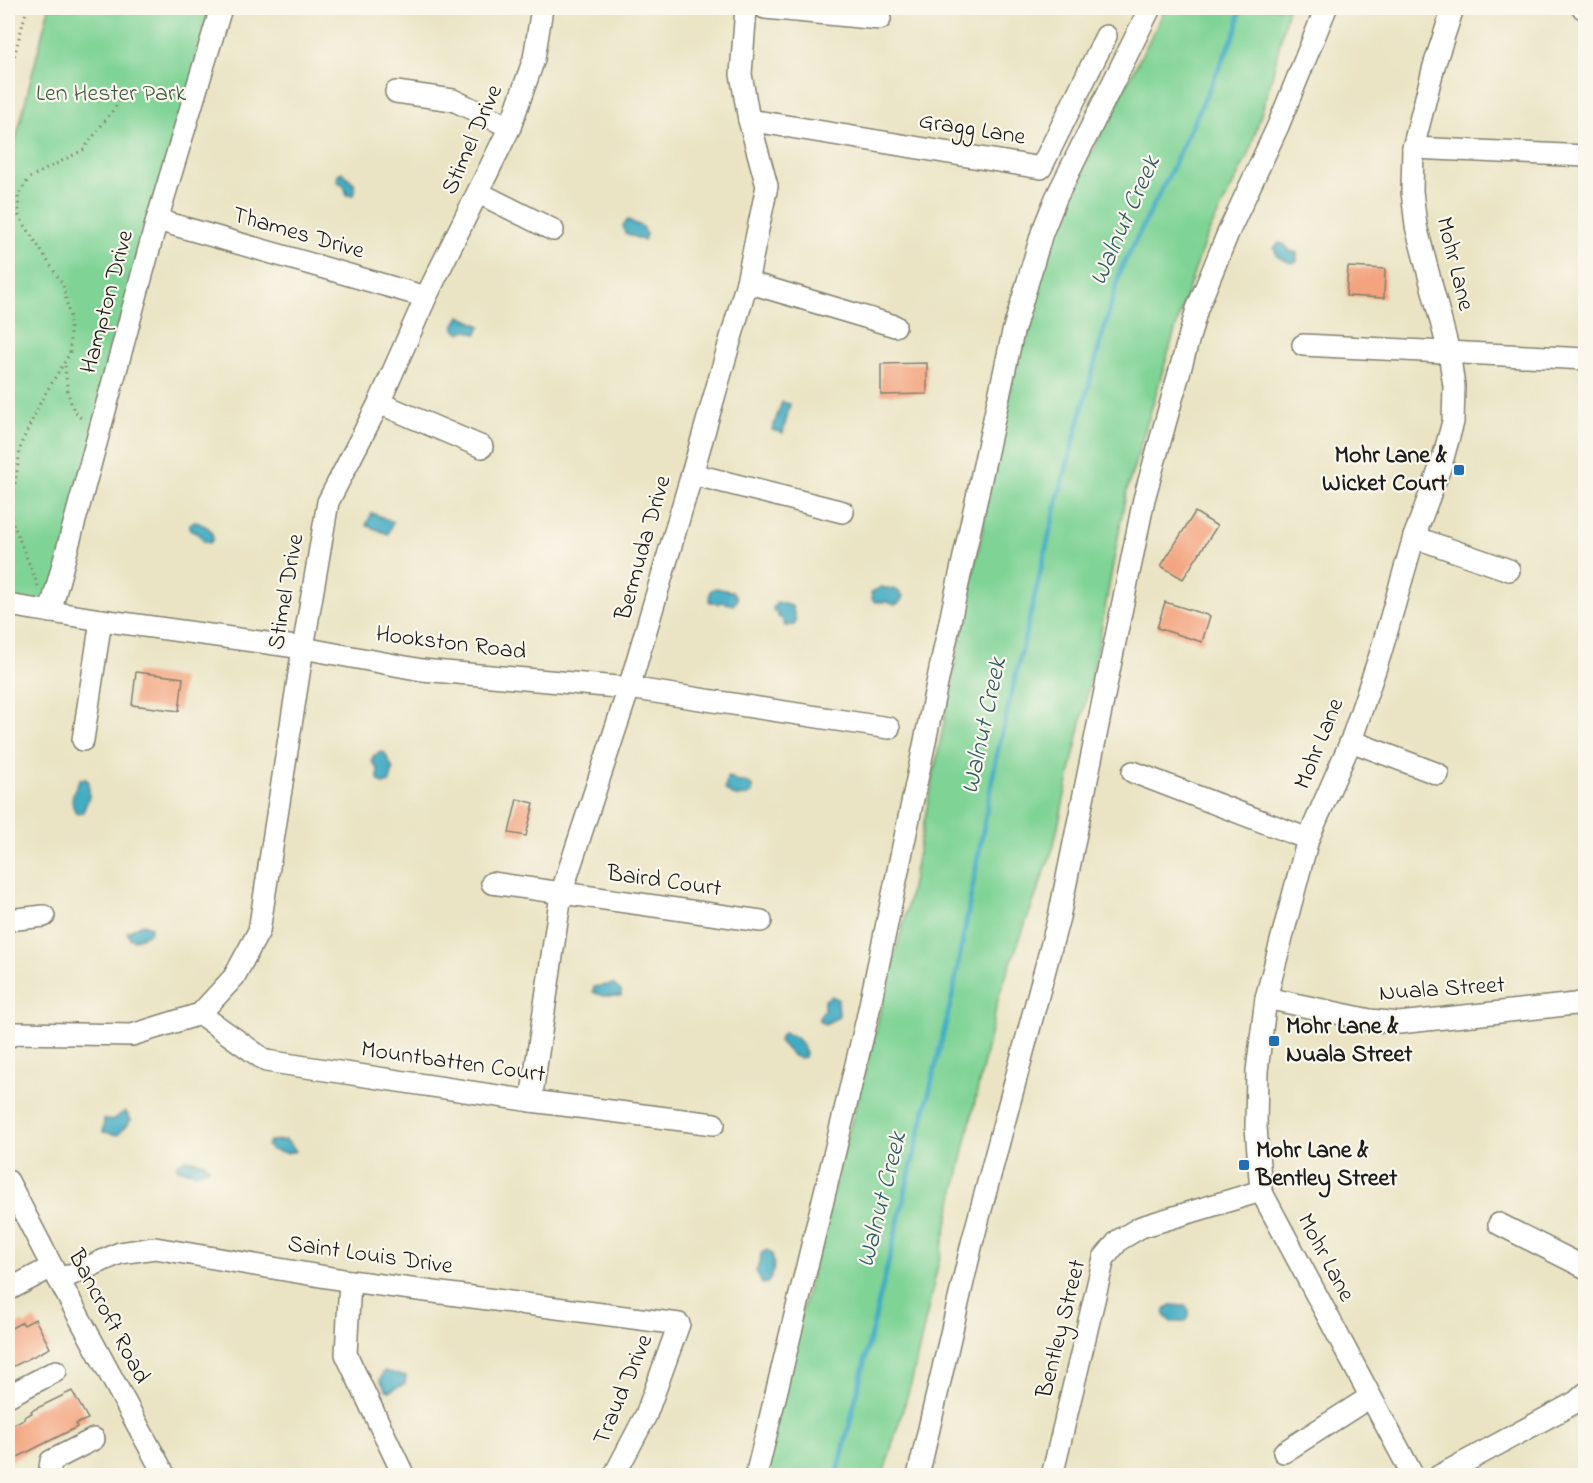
<svg xmlns="http://www.w3.org/2000/svg" width="1593" height="1483" viewBox="0 0 1593 1483" font-family="'Indie Flower',sans-serif">
<rect width="100%" height="100%" fill="#fbf7ec"/>
<filter id="ink" filterUnits="userSpaceOnUse"><feTurbulence type="fractalNoise" baseFrequency=".0167" numOctaves="2"/><feDisplacementMap in="SourceGraphic" scale="12" xChannelSelector="R" yChannelSelector="G"/><feConvolveMatrix kernelMatrix="1 2 1 2 8 2 1 2 1" color-interpolation-filters="sRGB"/></filter>
<filter id="wash" filterUnits="userSpaceOnUse"><feTurbulence type="fractalNoise" baseFrequency=".008" numOctaves="4" result="noise"/><feDisplacementMap in="SourceGraphic" scale="24" xChannelSelector="R" yChannelSelector="G"/><feGaussianBlur stdDeviation="1.35" result="paint"/><feColorMatrix in="noise" values="0 0 0 0 0 0 0 0 0 0 0 0 0 0 0 0 0 1.4 0 .05"/><feComposite in="paint" operator="in"/></filter>
<g filter="url(#wash)">
<rect width="100%" height="100%" fill="#eae4c4"/>
<g fill="#7fd395" stroke="#4e7858" stroke-width="1.5">
<polygon points="49,8 222,8 50,612 8,605 8,170"/>
<polygon points="1166,8 1288,8 1271,81 1249,153 1205,240 1180,314 1126,493 1099,641 1053,849 999,995 912,1380 883,1475 761,1476 781,1391 906,913 1025,315 1053,227"/>
</g>
<g fill="#43acc3" stroke="#306470" stroke-width="1.5">
<polygon points="342,172 354,183 355,192 353,195 347,195 344,186 337,181 338,174"/>
<polygon points="628,220 643,227 646,234 644,241 625,233 623,225"/>
<polygon points="1279,243 1284,244 1290,251 1297,253 1297,261 1291,263 1278,257 1274,248"/>
<polygon points="460,316 481,326 476,334 466,330 461,333 456,331 454,326"/>
<polygon points="782,402 790,404 783,433 772,430"/>
<polygon points="372,513 393,522 388,534 366,525"/>
<path d="M194,521C203,525 213,527 213,539L210,543L204,542L200,535L190,530V524Z"/>
<path d="M881,587C891,590 893,585 903,596L900,602L895,605L887,602H875L872,599L871,593Z"/>
<polygon points="716,588 733,592 737,597 737,601 733,605 723,602 717,604 709,601 710,591"/>
<polygon points="777,602 792,606 796,621 794,625 785,626 783,619 778,617 778,614 774,611 773,608"/>
<polygon points="381,752 385,753 393,769 390,782 383,784 378,780 378,770 372,761 373,756"/>
<path d="M727,777L733,778L735,781L749,783L753,788L752,793C743,799 731,797 725,789Z"/>
<path d="M80,779H86L89,782V797L83,812L77,814C68,802 73,791 80,779Z"/>
<polygon points="143,924 151,927 150,933 134,940 130,938 127,932"/>
<polygon points="613,984 621,991 621,996 603,996 593,992 594,987"/>
<polygon points="831,996 838,999 839,1015 837,1018 825,1024 819,1021 819,1017 824,1010 824,1001"/>
<path d="M784,1033C797,1035 801,1043 806,1053L805,1057C793,1061 787,1049 779,1041L781,1035Z"/>
<polygon points="125,1111 131,1120 118,1135 103,1132 104,1119 113,1120"/>
<path d="M286,1140L296,1151C287,1154 273,1153 267,1146L269,1141Z"/>
<polygon points="185,1159 202,1162 209,1167 208,1169 197,1173 178,1169 176,1165"/>
<path d="M766,1250L772,1253C774,1264 776,1274 767,1283L762,1284L756,1271L760,1263L761,1254Z"/>
<polygon points="1171,1305 1185,1306 1189,1310 1189,1317 1185,1322 1171,1322 1164,1315 1165,1310"/>
<polygon points="384,1371 406,1376 405,1384 390,1391 386,1390 380,1380"/>
</g>
<g fill="none" stroke-linecap="round" stroke-linejoin="round">
<polyline stroke="#43acc3" stroke-width="5" points="837,1476 953,993 997,754 1058,498 1120,271 1170,173 1237,29 1240,8"/>
</g>
<g id="blocks">
<g fill="#f3a37e">
<polygon points="1348,267 1385,269 1384,298 1346,296"/>
<polygon points="927,363 927,394 881,395 881,364"/>
<polygon points="1195,512 1217,526 1183,579 1161,566"/>
<polygon points="1165,602 1210,616 1202,642 1157,628"/>
<polygon points="136,672 183,678 179,711 132,705"/>
<polygon points="517,799 534,803 526,836 509,833"/>
<polygon points="35,1319 50,1348 8,1369 8,1330 22,1322 24,1325"/>
<polygon points="72,1391 88,1419 76,1424 77,1427 8,1462 8,1427 24,1419 24,1417 32,1413 31,1411"/>
</g>
</g>
</g>
<g filter="url(#ink)">
<use href="#blocks" fill-opacity="0" stroke="#838070" stroke-width="1.5"/>
<g fill="none" stroke-linecap="round" stroke-linejoin="round">
<g stroke="#838070" stroke-width="24">
<g id="minor">
<polyline points="765,8 880,19"/>
<polyline points="1583,8 1586,8"/>
<polyline points="396,92 453,100 510,127"/>
<polyline points="749,120 1041,168 1106,36"/>
<polyline points="1413,148 1586,156"/>
<polyline points="479,193 553,230"/>
<polyline points="157,220 426,297"/>
<polyline points="747,282 895,326"/>
<polyline points="1303,345 1586,359"/>
<polyline points="379,403 482,447"/>
<polyline points="692,474 843,512"/>
<polyline points="1414,537 1509,570"/>
<polyline points="8,605 101,620 303,648 422,670 629,688 889,728"/>
<polyline points="50,612 157,220 221,8"/>
<polyline points="83,740 101,620"/>
<polyline points="1351,741 1438,774"/>
<polyline points="1133,772 1308,839"/>
<polyline points="492,883 761,921"/>
<polyline points="8,920 44,916"/>
<polyline points="1266,998 1370,1020 1399,1023 1575,1004 1586,1001"/>
<polyline points="200,1014 266,1061 531,1101 714,1124"/>
<polyline points="8,1037 17,1033 132,1035 200,1014 234,977 259,931 303,648 328,502 379,403 426,297 510,127 534,59 542,8"/>
<polyline points="531,1101 561,894 629,688 692,474 747,282 767,186 749,120 741,74 746,8"/>
<polyline points="8,1181 59,1280 165,1476"/>
<polyline points="1499,1224 1586,1268"/>
<polyline points="59,1280 120,1253 155,1248 350,1281 679,1324 646,1415 614,1476"/>
<polyline points="350,1281 346,1354 402,1472"/>
<polyline points="8,1290 52,1267"/>
<polyline points="8,1396 56,1371"/>
<polyline points="1284,1452 1370,1397"/>
<polyline points="49,1476 51,1461 94,1439"/>
<polyline points="756,1476 867,1019 953,607 1013,332 1042,233 1056,198 1150,8"/>
<polyline points="918,1476 972,1243 1059,917 1144,499 1197,309 1228,233 1278,126 1326,8"/>
<polyline points="1052,1476 1104,1258 1119,1240 1141,1227 1261,1191"/>
<polyline points="1413,1476 1261,1191 1256,1127 1257,1071 1266,998 1308,839 1351,741 1380,655 1414,537 1441,465 1453,422 1454,386 1449,352 1416,226 1412,191 1413,148 1434,66 1453,8"/>
<polyline points="1439,1476 1576,1402 1586,1393"/>
</g>
</g>
<g stroke="#838070" stroke-width="3" stroke-dasharray="1.5 4.5" stroke-linecap="butt">
<polyline points="8,79 27,8"/>
<path d="M65,366C67,385 67,407 83,420"/>
<polyline points="38,586 10,516 21,444 42,399 70,353 70,318 63,285 19,216 18,196 29,178 83,150 125,94 150,88 175,95"/>
</g>
<use href="#minor" stroke="#fff" stroke-width="21"/>
</g>
</g>
<g fill="#1f6fb2" stroke="#fbf7ec" stroke-width="2">
<rect x="1453" y="464" width="12" height="12" rx="3"/>
<rect x="1268" y="1035" width="12" height="12" rx="3"/>
<rect x="1238" y="1159" width="12" height="12" rx="3"/>
</g>
<g text-anchor="middle" dominant-baseline="central" stroke-width="4.5" stroke-linejoin="round" paint-order="stroke">
<g font-size="24" fill="#3f5c46" stroke="#fbf7ec">
<text x="111" y="94">Len Hester Park</text>
</g>
<g font-size="24" fill="#1c1c1c" stroke="#fbf7ec">
<text transform="translate(972 130) rotate(9)">Gragg Lane</text>
<text transform="translate(473 140) rotate(-66)">Stimel Drive</text>
<text transform="translate(298 234) rotate(16)">Thames Drive</text>
<text transform="translate(1454 264) rotate(76)">Mohr Lane</text>
<text transform="translate(108 302) rotate(-75)">Hampton Drive</text>
<text transform="translate(644 548) rotate(-74)">Bermuda Drive</text>
<text transform="translate(287 592) rotate(-80)">Stimel Drive</text>
<text transform="translate(451 644) rotate(7)">Hookston Road</text>
<text transform="translate(1320 744) rotate(-68)">Mohr Lane</text>
<text transform="translate(664 882) rotate(8)">Baird Court</text>
<text transform="translate(1442 990) rotate(-4)">Nuala Street</text>
<text transform="translate(453 1063) rotate(8)">Mountbatten Court</text>
<text transform="translate(370 1256) rotate(8)">Saint Louis Drive</text>
<text transform="translate(1325 1258) rotate(62)">Mohr Lane</text>
<text transform="translate(108 1317) rotate(62)">Bancroft Road</text>
<text transform="translate(1062 1329) rotate(-76)">Bentley Street</text>
<text transform="translate(624 1390) rotate(-67)">Traud Drive</text>
</g>
<g font-size="24" font-weight="bold" fill="#1c1c1c" stroke="#fbf7ec" text-anchor="start">
<text x="1447" y="456" text-anchor="end">Mohr Lane &amp;<tspan x="1447" dy="28">Wicket Court</tspan></text>
<text x="1286" y="1027">Mohr Lane &amp;<tspan x="1286" dy="28">Nuala Street</tspan></text>
<text x="1256" y="1151">Mohr Lane &amp;<tspan x="1256" dy="28">Bentley Street</tspan></text>
</g>
<g font-size="26" font-style="italic" fill="#2e5d67" stroke="#fbf7ec">
<text transform="translate(1126 221) rotate(-66)">Walnut Creek</text>
<text transform="translate(985 726) rotate(-78)">Walnut Creek</text>
<text transform="translate(883 1200) rotate(-76)">Walnut Creek</text>
</g>
</g>
<rect width="1593" height="1483" fill="none" stroke="#fbf7ec" stroke-width="30"/>
</svg>
